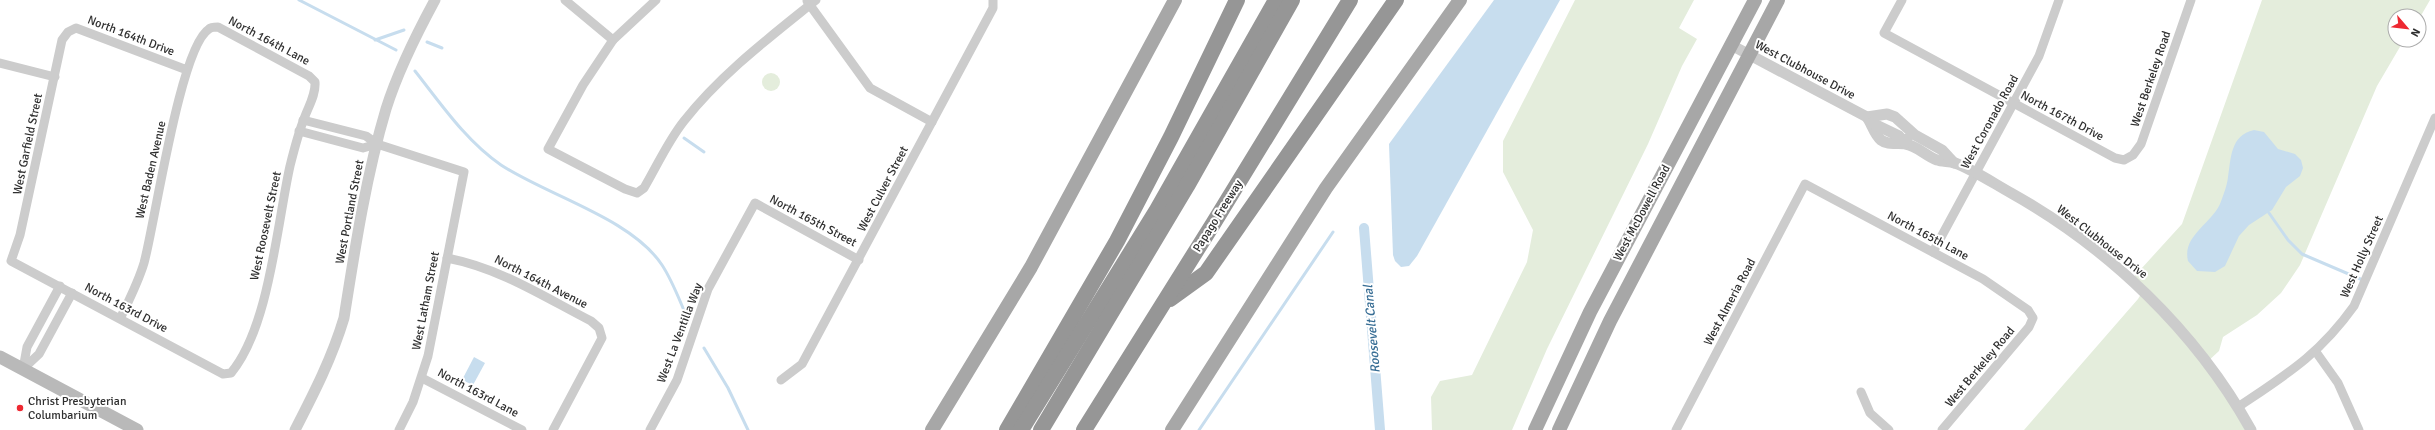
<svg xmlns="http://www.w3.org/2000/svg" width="2435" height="430" viewBox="0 0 2435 430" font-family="Signika,sans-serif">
<rect width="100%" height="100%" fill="#fff"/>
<g fill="#e4eddc">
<polygon points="1575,0 1694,0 1679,28 1697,39 1682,66 1648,144 1547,349 1512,430 1432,430 1431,397 1440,381 1472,375 1527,262 1533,230 1503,172 1503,141"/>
<polygon points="2262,0 2430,0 2419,19 2419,16 2395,16 2395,40 2404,40 2377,86 2300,265 2281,293 2257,315 2223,337 2219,351 2206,363 2251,430 2024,430 2138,299 2143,291 2131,280 2182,224"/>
<circle cx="771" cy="82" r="9"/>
</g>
<g fill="#c7ddee">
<polygon points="1494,0 1560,0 1417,256 1409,266 1401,267 1395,261 1393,255 1389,144"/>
<path d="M2254,130L2264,132L2278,149L2295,154L2301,160L2303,168L2300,176L2286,187L2272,210L2249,225L2239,236L2225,266L2215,272L2197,271L2188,261C2182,236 2211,224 2220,204C2223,196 2227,186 2228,177C2231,159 2230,135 2254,130Z"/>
<polygon points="474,357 485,363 473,385 462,380"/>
</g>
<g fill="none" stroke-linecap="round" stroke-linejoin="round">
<g stroke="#c7ddee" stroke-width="3">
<polyline points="299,0 396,50"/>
<polyline points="375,40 404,30"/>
<polyline points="427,42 442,48"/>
<path d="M415,71C441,104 466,141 501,165C548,196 631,218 662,265C672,280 679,299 686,315"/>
<polyline points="684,138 704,152"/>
<polyline points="2269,213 2288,240 2302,254 2365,281"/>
<polyline points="704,348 728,388 748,430"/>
<polyline points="1199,430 1333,232"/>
</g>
<polyline stroke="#c7ddee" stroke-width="10" points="1364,228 1380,430"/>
<g stroke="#ccc" stroke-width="9">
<polyline points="565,0 613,40"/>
<path d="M656,0L613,40L583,85L548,149L625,189L637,193L644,188C657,166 668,141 684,121C721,74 770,37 816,0"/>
<polyline points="1902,0 1884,33 2115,158 2124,160 2133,155 2141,144 2191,0"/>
<polyline points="807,1 870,88 932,122"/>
<polyline points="0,63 55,77"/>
<polyline points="303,120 366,136 377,144 464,172 428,356 413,402 399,430"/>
<polyline points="299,131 363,148 377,144"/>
<polyline points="1933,252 2039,56 2059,0"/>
<path d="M447,258C500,268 544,297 591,321L599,328L602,338L553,430"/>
<path d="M120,319C129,300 138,283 144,263C155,223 180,47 209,29C211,27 215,27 218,27L309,76L315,82C316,95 308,107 304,119C298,134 294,150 290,166C277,224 269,328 231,373L223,374L11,261L20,235L62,40L68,32L76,28L187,70"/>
<polyline points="2316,352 2338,383 2359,430"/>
<polyline points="23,369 39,354 72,293"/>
<polyline points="23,369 27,347 60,286"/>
<polyline points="422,378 522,430"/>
<polyline points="781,380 802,364 993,8 993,0"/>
<polyline points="1861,392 1870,413 1889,430"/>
<path d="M2238,407C2287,374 2319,355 2354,306L2435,118"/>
<polyline points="650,430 677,380 708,289 755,203 859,260"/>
<polyline points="1676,430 1805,184 1983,279 2028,310 2033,318 2029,327 1942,430"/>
</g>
<g stroke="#ccc" stroke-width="11">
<path d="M1731,45L1867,117C1872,124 1874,134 1881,140C1889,146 1896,142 1905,144C1916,145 1926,156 1937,160C1942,162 1949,161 1955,163C1974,170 1993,183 2011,193C2109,248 2196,331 2251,430"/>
<polyline points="1867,117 1887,114 1895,117 1915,135 1942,150 1954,163"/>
<polyline points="1872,123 1899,136 1905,143 1907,139"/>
<path d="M295,430C314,393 332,358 344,318C355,248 366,176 386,109C398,71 416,35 435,0"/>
</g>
<polyline stroke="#b9b9b9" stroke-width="13" points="0,357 137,430"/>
<g stroke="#a7a7a7" stroke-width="14">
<polyline points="932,430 1031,267 1175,0"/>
<polyline points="1172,430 1326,188 1460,0"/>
<polyline points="1535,430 1590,312 1755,0"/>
<polyline points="1559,430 1610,321 1778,0"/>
</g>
<g stroke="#969696" stroke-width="16">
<polyline points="1170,299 1206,273 1396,0"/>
<polyline points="1007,430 1117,241 1171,137 1237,0"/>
<polyline points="1021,430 1157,210 1276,0"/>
<polyline points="1041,430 1187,186 1292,0"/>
<polyline points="1084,430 1213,224 1350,0"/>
</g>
</g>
<circle fill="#ee2831" stroke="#fff" stroke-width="1.5" cx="20" cy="408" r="4"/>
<g text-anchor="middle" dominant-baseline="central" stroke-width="4" stroke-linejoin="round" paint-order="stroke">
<g font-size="12" fill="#2f2f2f" stroke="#fff">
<text transform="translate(131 36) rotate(21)">North 164th Drive</text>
<text transform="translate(269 41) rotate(28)">North 164th Lane</text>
<text transform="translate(1805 70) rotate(28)">West Clubhouse Drive</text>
<text transform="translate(2151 79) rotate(-71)">West Berkeley Road</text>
<text transform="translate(2062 116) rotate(28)">North 167th Drive</text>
<text transform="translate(1990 122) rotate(-61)">West Coronado Road</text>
<text transform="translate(28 144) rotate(-78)">West Garfield Street</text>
<text transform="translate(151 170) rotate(-77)">West Baden Avenue</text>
<text transform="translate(883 189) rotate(-62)">West Culver Street</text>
<text transform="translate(350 212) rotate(-79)">West Portland Street</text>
<text transform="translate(1642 213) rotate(-62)">West McDowell Road</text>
<text transform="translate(1218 216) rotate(-58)">Papago Freeway</text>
<text transform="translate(813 221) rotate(28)">North 165th Street</text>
<text transform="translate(266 226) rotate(-78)">West Roosevelt Street</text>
<text transform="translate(1928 236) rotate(28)">North 165th Lane</text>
<text transform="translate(2102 242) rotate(38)">West Clubhouse Drive</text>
<text transform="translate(2362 257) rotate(-66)">West Holly Street</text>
<text transform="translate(541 282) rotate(27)">North 164th Avenue</text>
<text transform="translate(426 301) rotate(-79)">West Latham Street</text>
<text transform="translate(1730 302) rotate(-62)">West Almeria Road</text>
<text transform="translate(126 308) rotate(28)">North 163rd Drive</text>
<text transform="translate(680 333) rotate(-69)">West La Ventilla Way</text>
<text transform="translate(1980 367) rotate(-50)">West Berkeley Road</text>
<text transform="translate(478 393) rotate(28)">North 163rd Lane</text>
</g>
<g font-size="12" fill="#2f2f2f" stroke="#fff" text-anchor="start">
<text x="28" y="401">Christ Presbyterian<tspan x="28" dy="14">Columbarium</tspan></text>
</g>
<g font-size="13" font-style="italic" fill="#386e95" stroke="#fff">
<text transform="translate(1372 329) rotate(-95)">Roosevelt Canal</text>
</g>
</g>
<g transform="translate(2407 28) rotate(118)"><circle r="19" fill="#ffffff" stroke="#acacac"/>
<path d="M0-3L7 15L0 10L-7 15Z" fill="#ee2831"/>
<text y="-6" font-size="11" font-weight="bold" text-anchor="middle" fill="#2f2f2f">N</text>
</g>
</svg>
